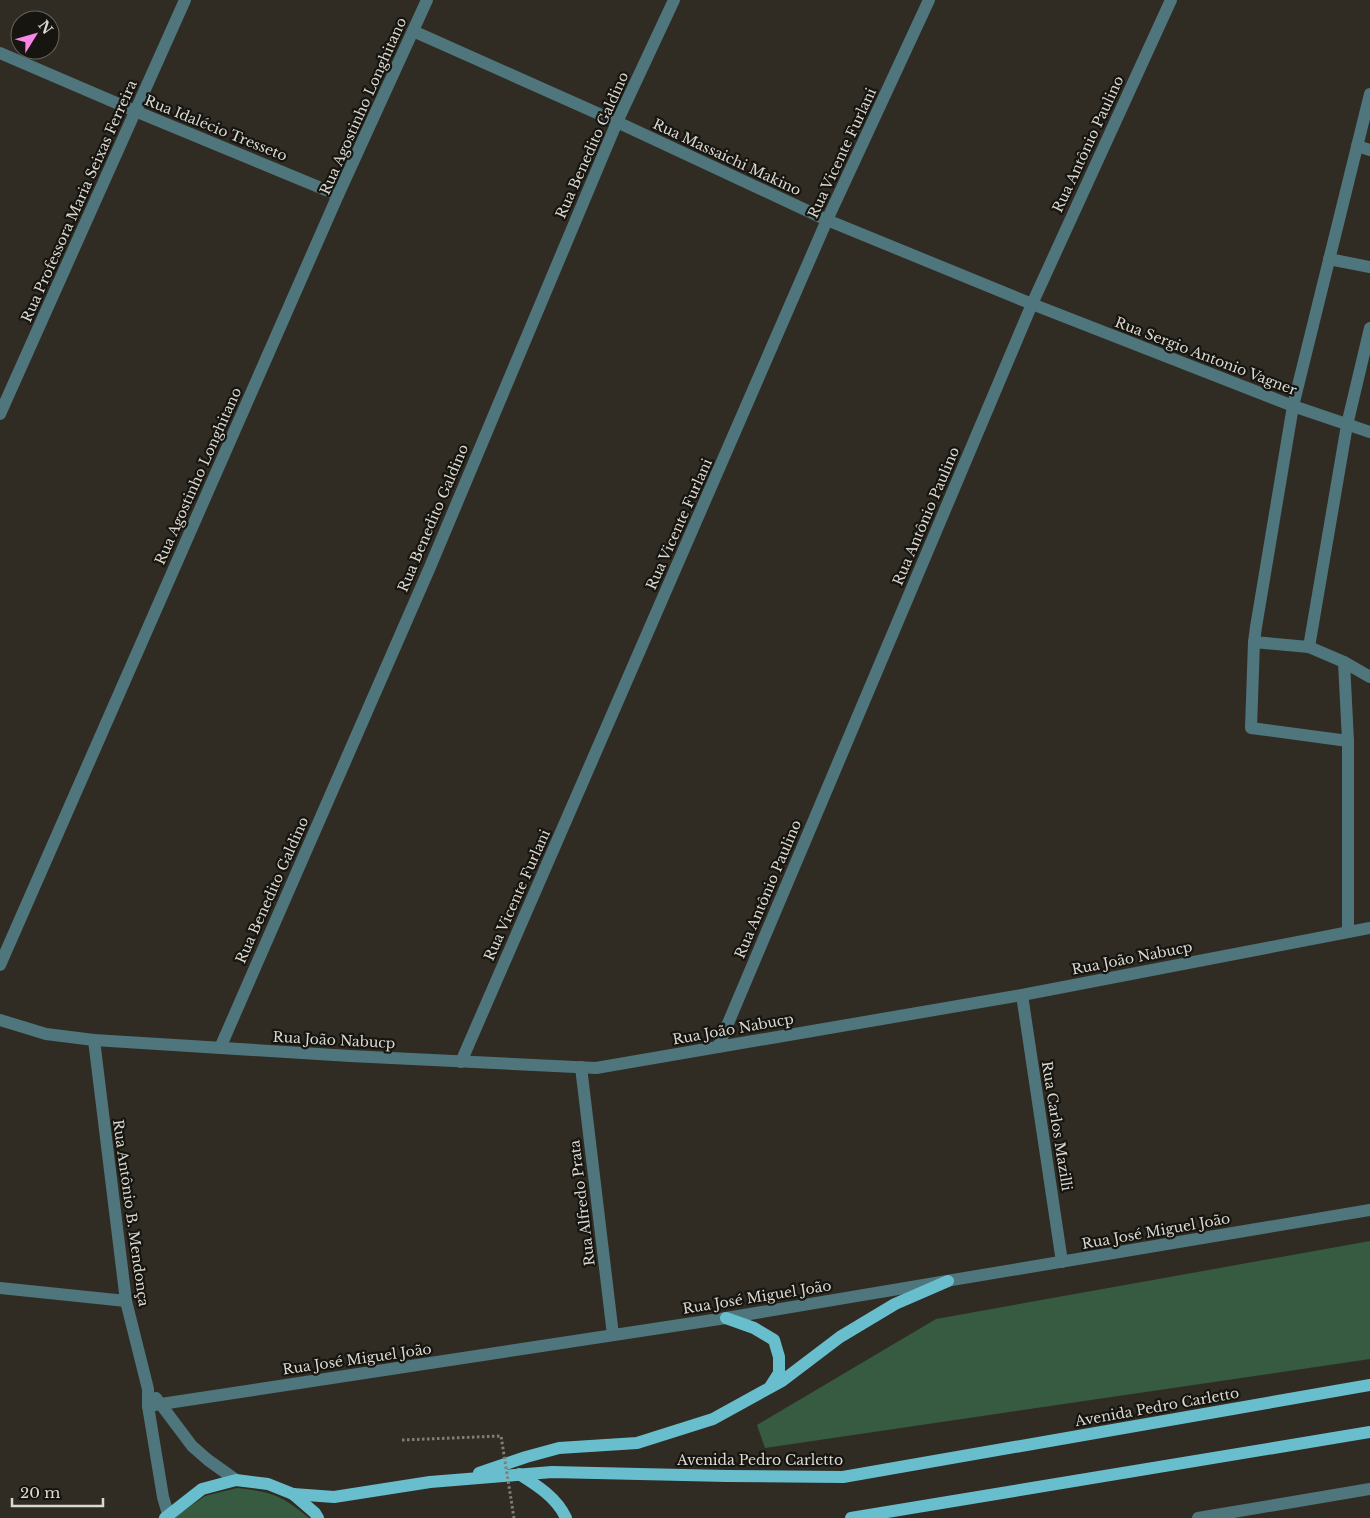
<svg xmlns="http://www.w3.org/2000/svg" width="1370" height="1518" viewBox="0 0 1370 1518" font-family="'Libre Baskerville',serif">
<rect width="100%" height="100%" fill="#302c23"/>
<g fill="#365b41">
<polygon points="1370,1241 1370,1359 765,1448 757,1425 936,1319"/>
<path d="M237,1488C273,1492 281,1495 309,1518H175L179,1514L205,1496Z"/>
</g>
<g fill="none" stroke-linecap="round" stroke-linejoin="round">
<g stroke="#4f757d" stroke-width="12">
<polyline points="413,31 617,122 827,220 1032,304 1293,406 1370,432"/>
<polyline points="0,53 135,111 338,195"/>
<polyline points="1357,146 1370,150"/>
<polyline points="1329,259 1370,267"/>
<polyline points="1370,328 1347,425 1309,647 1344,662 1370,677"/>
<polyline points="0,414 185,0"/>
<polyline points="1254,642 1251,728 1348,741"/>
<polyline points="1309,647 1254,642 1256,627 1293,406 1370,94"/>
<polyline points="1344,662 1348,741 1348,932"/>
<polyline points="0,965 338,195 427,0"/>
<polyline points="1022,995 1062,1262"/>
<polyline points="0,1020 46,1034 94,1040 350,1056 596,1068 1022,995 1370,928"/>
<polyline points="94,1040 126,1301 148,1389 148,1406 163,1497 168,1514"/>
<polyline points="718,1047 1032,304 1171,0"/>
<polyline points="220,1048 430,567 617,122 674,0"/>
<polyline points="461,1062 827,220 929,0"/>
<polyline points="581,1067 613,1335"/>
<polyline points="0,1288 126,1301"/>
<polyline points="156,1398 192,1446 208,1460 236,1480"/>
<polyline points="148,1406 726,1318 1370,1210"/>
<polyline points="1198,1518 1370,1489"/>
</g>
<g stroke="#69becd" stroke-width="12">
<polyline points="726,1318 754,1328 774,1340 779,1357 779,1373 770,1387"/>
<polyline points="479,1473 526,1457 559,1448 637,1443 713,1419 782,1381 840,1337 895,1304 948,1281"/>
<path d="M519,1474C538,1486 557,1498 566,1518"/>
<polyline points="293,1494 334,1497 430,1482 552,1472 727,1476 843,1477 1370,1385"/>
<polyline points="165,1518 202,1489 236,1480 268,1484 293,1494 315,1513 318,1518"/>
<polyline points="851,1518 1370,1432"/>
</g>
<polyline stroke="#807d75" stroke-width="3" stroke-dasharray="2.5 2.5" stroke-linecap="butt" points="402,1440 501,1436 514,1518"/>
</g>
<g text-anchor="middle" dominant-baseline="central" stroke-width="4.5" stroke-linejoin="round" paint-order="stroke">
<g font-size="14" fill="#dbd8d2" stroke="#161510">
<text transform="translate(363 106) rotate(-66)">Rua Agostinho Longhitano</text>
<text transform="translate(216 128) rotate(22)">Rua Idalécio Tresseto</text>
<text transform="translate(1088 144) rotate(-65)">Rua Antônio Paulino</text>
<text transform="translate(592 145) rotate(-66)">Rua Benedito Galdino</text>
<text transform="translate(842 153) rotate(-65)">Rua Vicente Furlani</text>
<text transform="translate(727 157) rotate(25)">Rua Massaichi Makino</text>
<text transform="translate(79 201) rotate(-66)">Rua Professora Maria Seixas Ferreira</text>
<text transform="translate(1206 356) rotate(21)">Rua Sergio Antonio Vagner</text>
<text transform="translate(198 476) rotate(-66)">Rua Agostinho Longhitano</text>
<text transform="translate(926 516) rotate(-67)">Rua Antônio Paulino</text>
<text transform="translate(433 518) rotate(-67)">Rua Benedito Galdino</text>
<text transform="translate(679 524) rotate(-66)">Rua Vicente Furlani</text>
<text transform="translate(768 889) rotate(-67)">Rua Antônio Paulino</text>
<text transform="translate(272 890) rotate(-66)">Rua Benedito Galdino</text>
<text transform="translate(517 895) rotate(-66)">Rua Vicente Furlani</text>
<text transform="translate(1132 958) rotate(-11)">Rua João Nabucp</text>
<text transform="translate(733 1029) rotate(-10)">Rua João Nabucp</text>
<text transform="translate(334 1040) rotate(3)">Rua João Nabucp</text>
<text transform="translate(1057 1126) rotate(81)">Rua Carlos Mazilli</text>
<text transform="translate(582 1203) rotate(-97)">Rua Alfredo Prata</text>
<text transform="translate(131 1213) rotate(82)">Rua Antônio B. Mendonça</text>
<text transform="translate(1156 1231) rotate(-10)">Rua José Miguel João</text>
<text transform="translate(757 1297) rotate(-9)">Rua José Miguel João</text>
<text transform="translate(357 1359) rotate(-8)">Rua José Miguel João</text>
<text transform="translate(1157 1407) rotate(-10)">Avenida Pedro Carletto</text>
<text x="760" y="1460">Avenida Pedro Carletto</text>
</g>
</g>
<g transform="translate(35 35) rotate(53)"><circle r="24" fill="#161510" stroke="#65635e"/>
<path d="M0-4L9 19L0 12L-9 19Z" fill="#f987e8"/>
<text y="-8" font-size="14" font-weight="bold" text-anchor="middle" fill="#dbd8d2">N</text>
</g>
<path d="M12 1498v8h91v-8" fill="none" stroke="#dbd8d2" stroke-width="2.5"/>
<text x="20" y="1498" font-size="15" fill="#dbd8d2" stroke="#161510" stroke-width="4" paint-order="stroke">20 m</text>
</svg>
